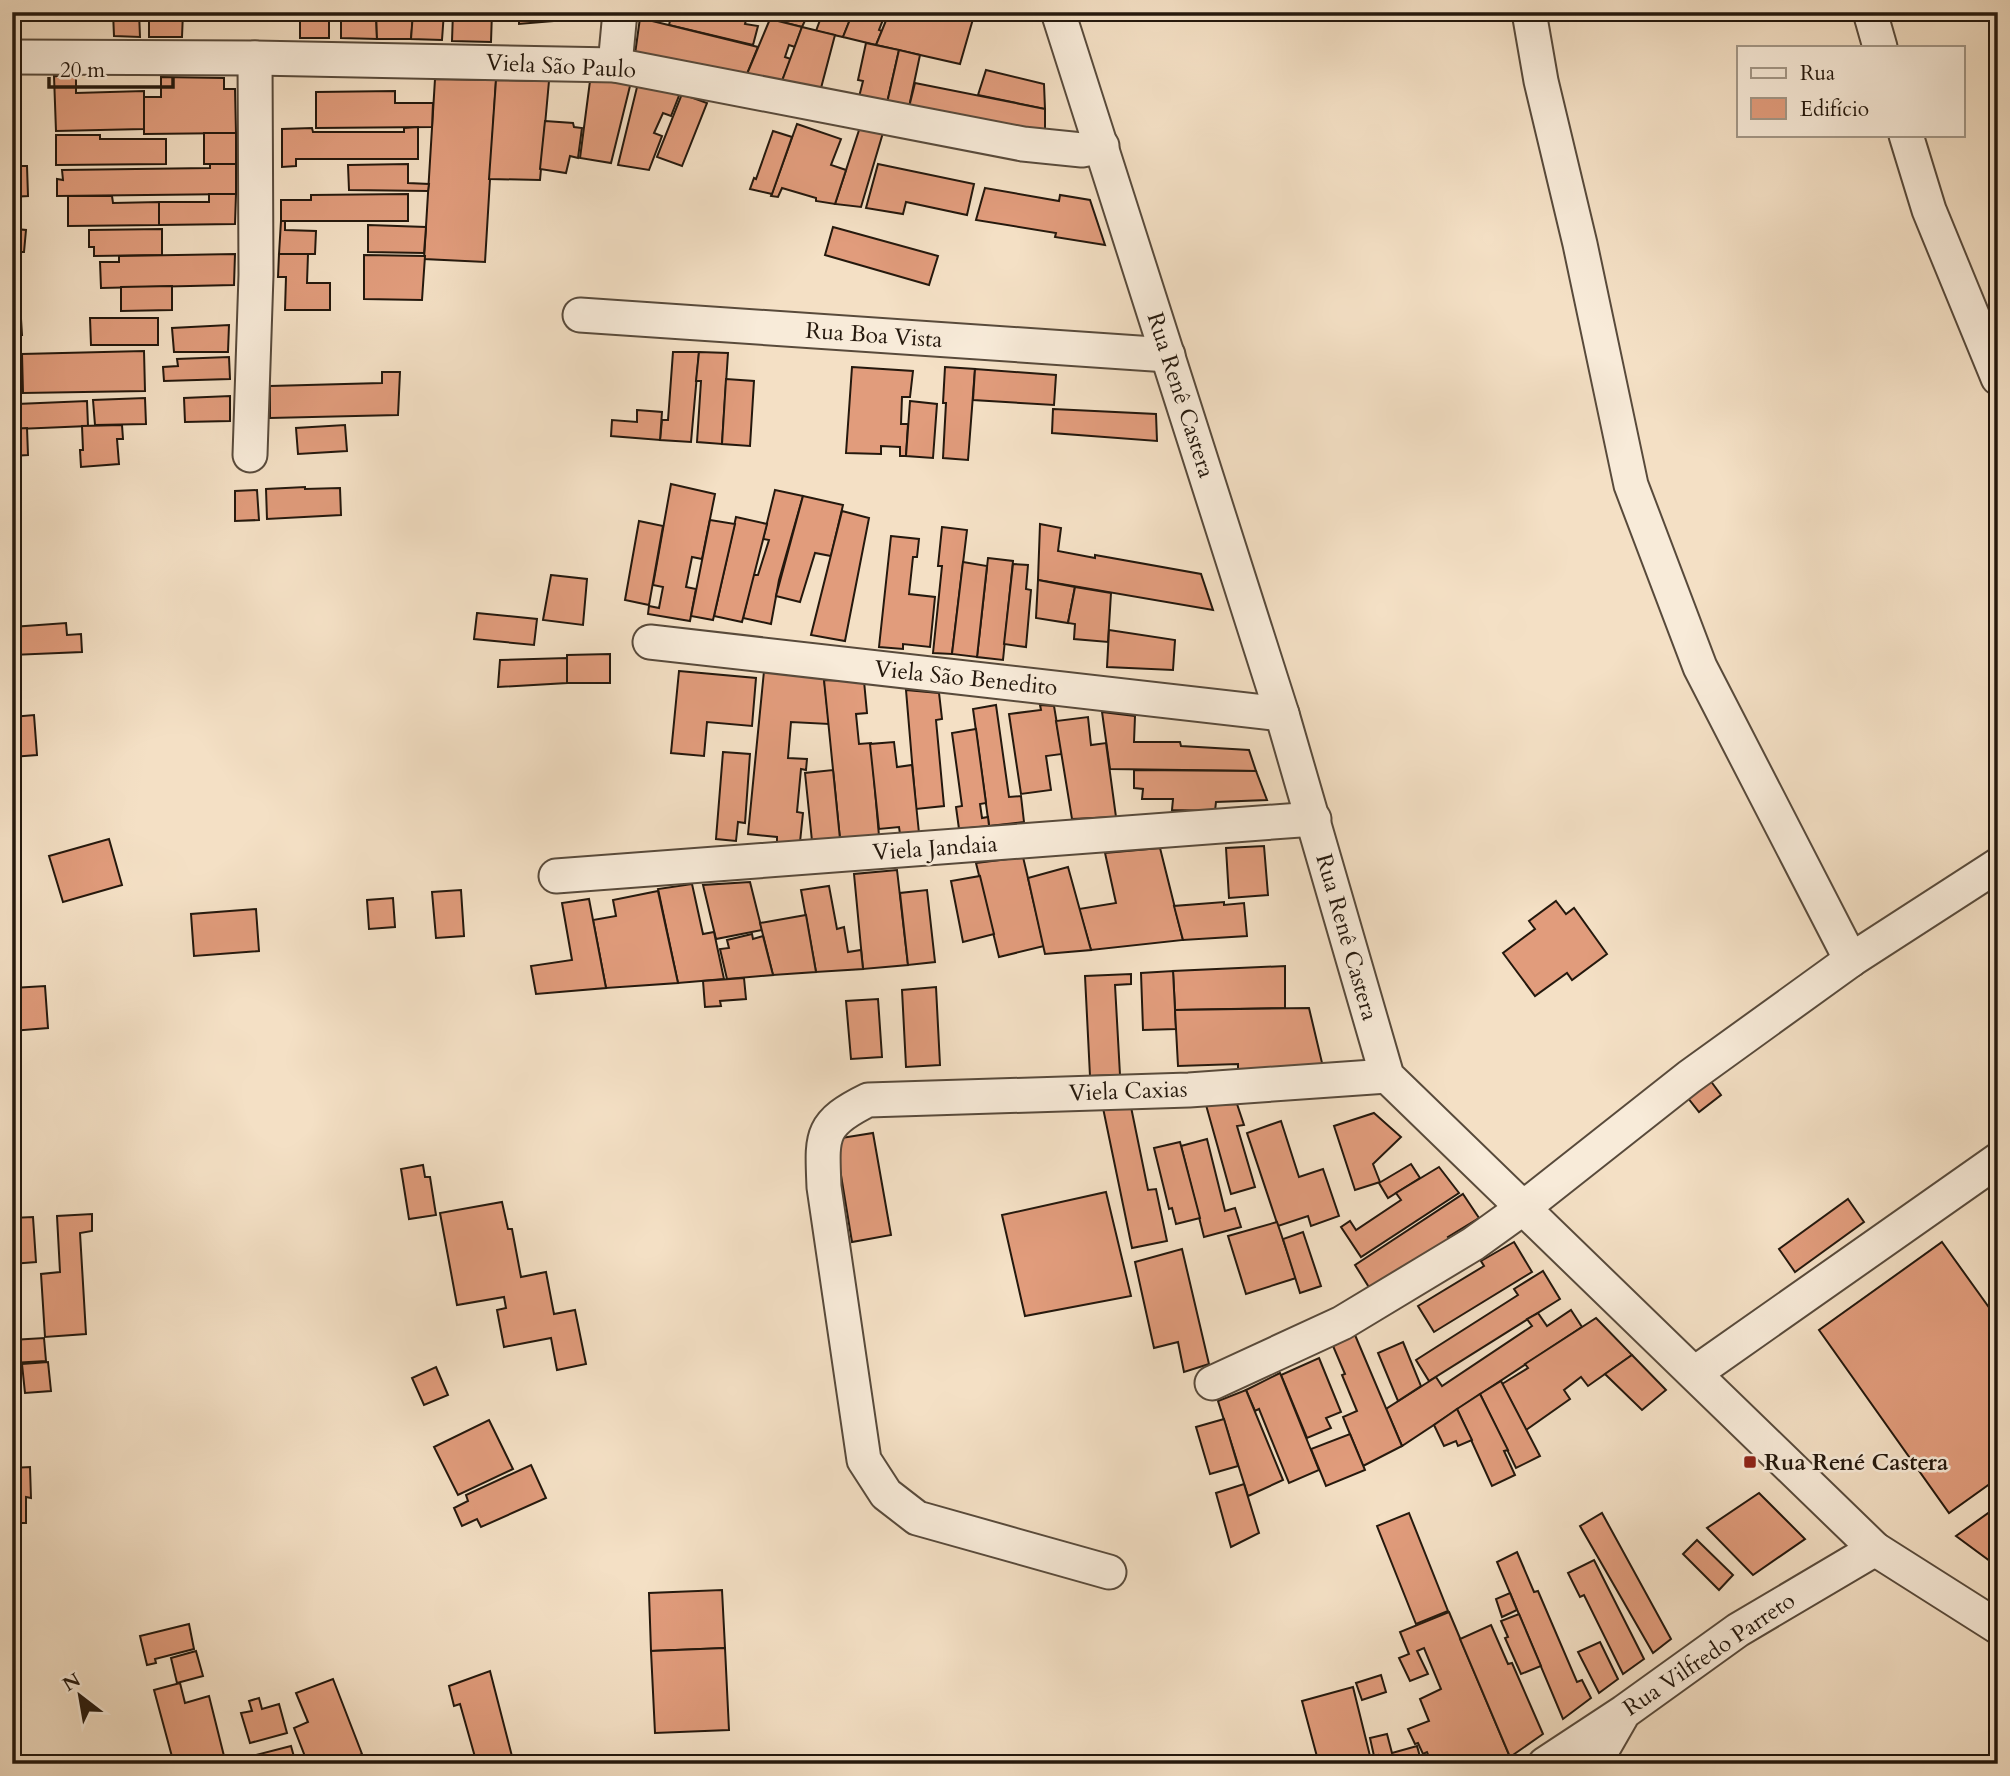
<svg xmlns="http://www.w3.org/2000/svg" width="2010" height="1776" viewBox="0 0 2010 1776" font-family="Cardo,serif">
<rect width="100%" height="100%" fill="#f4e0c5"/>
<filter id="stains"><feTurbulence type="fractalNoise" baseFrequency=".00286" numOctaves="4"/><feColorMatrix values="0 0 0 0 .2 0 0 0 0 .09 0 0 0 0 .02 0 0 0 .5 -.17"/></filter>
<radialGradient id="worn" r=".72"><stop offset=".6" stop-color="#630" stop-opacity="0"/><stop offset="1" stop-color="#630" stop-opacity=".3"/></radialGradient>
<g fill="#e19c7c" stroke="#24180d" stroke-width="2">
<polygon points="113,12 139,12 140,37 114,36"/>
<polygon points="149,12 183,12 182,37 149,37"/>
<rect x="300" y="12" width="29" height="26"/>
<polygon points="341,12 376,12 377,39 341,38"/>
<polygon points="376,12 407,12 407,18 413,17 411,39 377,39"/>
<polygon points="413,12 444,12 442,40 411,39"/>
<polygon points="453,12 492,12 491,42 452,41"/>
<polygon points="519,12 553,12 553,21 519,24"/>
<polygon points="672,12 717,12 746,20 745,24 758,26 753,45 669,25"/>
<polygon points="772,12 809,12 802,27 770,19"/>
<polygon points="823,12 853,12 843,37 816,31"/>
<polygon points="853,12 886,12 879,30 882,31 876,45 843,37"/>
<polygon points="894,12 975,12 960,64 876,45 887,18 891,19"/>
<polygon points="640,18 758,47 747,74 635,54"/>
<polygon points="770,19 802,27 795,47 789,45 785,57 791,59 782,81 747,74"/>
<polygon points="802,27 835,35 821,88 782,81"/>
<polygon points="866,43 899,50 887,103 859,97 863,81 858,80"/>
<polygon points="899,50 920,55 909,107 887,103"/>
<polygon points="986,70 1044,84 1045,109 978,95"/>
<polygon points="54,76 76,77 76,93 144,91 144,129 56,131"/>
<polygon points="161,77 224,78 224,89 235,89 236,133 144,134 144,97 161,97"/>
<polygon points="435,79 496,80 485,262 424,259"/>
<polygon points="496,80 549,81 540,180 489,179"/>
<polygon points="590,81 631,82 611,163 580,158"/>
<polygon points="638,83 682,88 671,116 663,113 654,133 662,136 649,170 618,165"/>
<polygon points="915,83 1045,109 1045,135 909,107"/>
<polygon points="395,91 395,103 433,103 432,127 316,128 316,92"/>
<polygon points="682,94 707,103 682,166 657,157"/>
<polygon points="545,121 573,123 574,127 582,128 578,158 570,156 566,173 540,169"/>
<polygon points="862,121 885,126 861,207 835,204"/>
<polygon points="797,124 841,139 831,165 846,170 835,204 816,201 816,198 782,188 778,197 771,196"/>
<polygon points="418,127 418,159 296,159 296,166 282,167 282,129 312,128 313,132 404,132 404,128"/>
<polygon points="773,131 792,137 772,194 750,189 754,178 756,179"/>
<rect x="204" y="133" width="32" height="31"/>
<polygon points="56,135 100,135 100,139 166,139 166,164 56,165"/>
<polygon points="210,164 236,164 236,194 57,196 57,179 63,180 62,170 210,168"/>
<polygon points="408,164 408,183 429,184 428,191 349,190 348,165"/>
<polygon points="878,164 974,184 967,215 906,202 903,214 866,208"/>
<polygon points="12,166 27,166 28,196 12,197"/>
<polygon points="985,188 1059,201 1060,195 1090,200 1105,245 1055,237 1056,233 976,220"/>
<polygon points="209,194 236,194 235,224 159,225 159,202 209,202"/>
<polygon points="408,194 408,221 281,221 281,200 311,200 311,195"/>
<polygon points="68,196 112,196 113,203 159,202 159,225 68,226"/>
<polygon points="12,211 17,211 16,229 26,230 24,252 12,252"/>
<polygon points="281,221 285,221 285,230 316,231 315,254 279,254"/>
<polygon points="368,225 426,227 424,253 368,252"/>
<polygon points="833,227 938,256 929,285 825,255"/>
<polygon points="162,229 162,255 94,256 94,247 89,247 89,230"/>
<polygon points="235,254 234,285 101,288 100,262 119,262 119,256"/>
<polygon points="279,254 308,254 307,283 330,283 330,310 285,310 286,277 278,277"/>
<polygon points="364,255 425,256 422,300 364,299"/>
<polygon points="172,286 172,310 121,311 121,287"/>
<polygon points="90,318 158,318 158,345 91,345"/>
<polygon points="12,319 21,319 22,335 12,335"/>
<polygon points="229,325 228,352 174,352 172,328"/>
<polygon points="144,351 145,391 23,393 22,354"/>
<polygon points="673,352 699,352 691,442 660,440 662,420 668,420"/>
<polygon points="699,352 728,353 722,444 697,442 701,381 696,381"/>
<polygon points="229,357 230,379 164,381 163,367 178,366 177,359"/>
<polygon points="852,367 913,371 910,397 902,397 901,424 908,424 906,456 900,456 900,447 881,446 881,454 846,453"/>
<polygon points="945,367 975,369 968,460 943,458 946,403 943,403"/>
<polygon points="975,369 1056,375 1054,405 973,400"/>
<polygon points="382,372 400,372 398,415 270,418 270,386 382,383"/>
<polygon points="726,379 754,381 750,446 722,444"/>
<polygon points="230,396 230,421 185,422 184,398"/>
<polygon points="145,398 146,424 95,425 93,400"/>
<polygon points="87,401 88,426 18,429 17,404"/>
<polygon points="910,401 937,404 933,458 906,456"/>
<polygon points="1053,409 1156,414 1157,441 1052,433"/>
<polygon points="637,410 662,412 660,440 611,436 612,420 637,422"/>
<polygon points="122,425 123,439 117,439 119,464 81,467 80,450 83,450 82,426"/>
<polygon points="345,425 347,451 298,454 296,428"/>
<polygon points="27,428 28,455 12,456 12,429"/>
<polygon points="671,484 715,494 702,559 692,557 686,587 696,589 690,621 648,614 649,606 659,608 663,587 653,585"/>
<polygon points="305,487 305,489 340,488 341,515 267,519 266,489"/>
<polygon points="257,490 259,520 235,521 235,491"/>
<polygon points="775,490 803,496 779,580 771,624 743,618 753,575 758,575 769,540 763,539"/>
<polygon points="803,496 843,505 831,556 815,553 800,602 776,596"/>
<polygon points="842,511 869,518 845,641 811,635"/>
<polygon points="736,517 767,524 742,622 714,616"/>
<polygon points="710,520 735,524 713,620 691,616"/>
<polygon points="639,521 663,526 649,605 625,600"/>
<polygon points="1040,524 1061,528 1058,551 1095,558 1095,555 1201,574 1213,610 1038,580"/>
<polygon points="942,527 967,530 952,654 933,653 942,566 938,566"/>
<polygon points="891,536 919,539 917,557 913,557 909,594 935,597 930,647 903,644 903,649 879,647"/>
<polygon points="988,558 1013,561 1003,660 977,657"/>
<polygon points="963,562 987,566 977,657 952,654"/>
<polygon points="1013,564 1028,565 1026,589 1031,590 1026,647 1004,644"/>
<polygon points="551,575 587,579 583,625 543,620"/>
<polygon points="1038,580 1075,587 1068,623 1036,618"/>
<polygon points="1075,587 1111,593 1108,642 1074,639 1075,624 1068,623"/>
<polygon points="477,613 537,619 534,645 474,639"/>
<polygon points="66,623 67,635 81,634 82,652 12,655 12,627"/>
<polygon points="1109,630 1175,640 1173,670 1107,667"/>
<polygon points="610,654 610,683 567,683 567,655"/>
<polygon points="567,658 567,683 498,687 500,660"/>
<polygon points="679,671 756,678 752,726 707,722 704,756 671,753"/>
<polygon points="764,671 824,678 829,724 791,722 788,758 807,759 806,770 801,769 797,812 803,813 800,842 777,844 777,837 748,834"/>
<polygon points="824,680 864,681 867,713 856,714 859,744 871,743 879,836 840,839"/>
<polygon points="906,690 939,693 942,719 936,720 944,806 916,809"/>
<polygon points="996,705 1009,797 1021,796 1024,822 989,826 973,709"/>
<polygon points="1040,705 1054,706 1062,754 1046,756 1051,790 1021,794 1009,714 1041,710"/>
<polygon points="1102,712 1135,716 1134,742 1180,742 1181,746 1249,750 1256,771 1110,769"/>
<polygon points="34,715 37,755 12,757 12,717"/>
<polygon points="1088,717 1091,745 1106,743 1116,817 1072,819 1056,721"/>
<polygon points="976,729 986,803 980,804 982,818 988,817 989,826 959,829 956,807 962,806 952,733"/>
<polygon points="894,742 897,767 912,765 919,833 900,834 899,827 879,829 870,744"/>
<polygon points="723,752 750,754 745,823 738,822 736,841 716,839"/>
<polygon points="833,770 840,839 812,841 805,773"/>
<polygon points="1134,770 1256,771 1267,800 1216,802 1215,811 1172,810 1173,799 1142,799 1143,789 1134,788"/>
<polygon points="109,839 122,885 63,902 49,856"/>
<polygon points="1264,846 1268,895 1229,898 1226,848"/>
<polygon points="1160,848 1183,940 1091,950 1079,909 1116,903 1105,853"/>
<polygon points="1023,857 1044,946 999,957 976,863"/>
<polygon points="1068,867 1091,950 1045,954 1028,878"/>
<polygon points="897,870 908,965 863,969 854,874"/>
<polygon points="980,876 994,934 963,942 951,881"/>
<polygon points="750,882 762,930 716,939 703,885"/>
<polygon points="692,884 703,934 714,932 724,979 678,983 658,889"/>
<polygon points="829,886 837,929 844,927 848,952 861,950 863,969 816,972 801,890"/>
<polygon points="461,890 464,936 436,938 432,892"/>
<polygon points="927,890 935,962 908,965 900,893"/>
<polygon points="658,891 678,983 606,988 593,920 616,916 613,900"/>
<polygon points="393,898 395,927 369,929 367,900"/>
<polygon points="589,899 606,988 536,994 531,966 572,960 562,903"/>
<polygon points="1556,901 1566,914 1574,908 1607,954 1572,980 1567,973 1535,996 1503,953 1535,929 1529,921"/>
<polygon points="1224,902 1224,905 1244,903 1247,936 1183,940 1174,906"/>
<polygon points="256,909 259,951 194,956 191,914"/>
<polygon points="806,915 816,972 773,975 760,923"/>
<polygon points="752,934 753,939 763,936 773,975 727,979 720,949 729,948 727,940"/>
<polygon points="1285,966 1285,1008 1175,1010 1173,971"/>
<polygon points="1173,971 1176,1029 1143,1030 1141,973"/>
<polygon points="1131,974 1131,984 1115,985 1120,1075 1090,1076 1085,976"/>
<polygon points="744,978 746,999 720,1001 721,1006 705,1007 703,981"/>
<polygon points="45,986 48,1028 12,1031 12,1009 15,1008 13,988"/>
<polygon points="936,987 940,1065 906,1067 902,990"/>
<polygon points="878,999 882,1057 851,1059 846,1001"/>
<polygon points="1309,1008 1323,1067 1238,1071 1238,1064 1178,1066 1175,1010"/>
<polygon points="1707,1076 1721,1095 1699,1112 1684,1093"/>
<polygon points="1237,1104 1244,1125 1237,1126 1255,1187 1231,1194 1206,1105"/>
<polygon points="1131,1107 1148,1190 1156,1189 1167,1241 1132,1248 1103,1108"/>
<polygon points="1374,1113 1401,1137 1373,1164 1380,1182 1355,1190 1334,1126"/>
<polygon points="1281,1121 1299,1177 1323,1169 1339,1216 1311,1226 1308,1216 1278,1226 1247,1133"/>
<polygon points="873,1133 891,1235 852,1242 835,1139"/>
<polygon points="1207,1139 1225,1211 1235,1208 1241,1227 1204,1237 1181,1146"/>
<polygon points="1180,1142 1200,1218 1176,1224 1172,1208 1169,1209 1154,1148"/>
<polygon points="1411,1164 1420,1178 1388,1198 1379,1183"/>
<polygon points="423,1165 425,1177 430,1177 436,1215 409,1219 401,1169"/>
<polygon points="1439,1167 1459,1193 1361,1257 1341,1227 1350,1221 1356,1230 1401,1200 1396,1193"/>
<polygon points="1106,1192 1131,1296 1025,1316 1002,1215"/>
<polygon points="1463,1194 1479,1218 1448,1237 1451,1241 1372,1292 1355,1265"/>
<polygon points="1848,1199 1864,1222 1795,1272 1779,1249"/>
<polygon points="502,1202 508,1229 512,1229 521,1277 546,1272 554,1314 575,1310 586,1364 557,1370 551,1338 504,1347 497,1310 506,1308 504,1297 457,1305 440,1213"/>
<polygon points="92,1214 92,1231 80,1233 86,1334 45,1337 41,1274 60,1272 57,1216"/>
<polygon points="33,1217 36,1262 12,1264 12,1218"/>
<polygon points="1277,1222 1296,1278 1246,1294 1228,1236"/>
<polygon points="1303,1232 1321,1286 1300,1293 1283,1239"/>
<polygon points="1514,1242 1532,1272 1434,1332 1418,1306 1484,1266 1481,1261"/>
<polygon points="1942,1242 1998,1320 1998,1478 1949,1513 1819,1330"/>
<polygon points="1182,1249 1209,1364 1184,1372 1178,1342 1154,1348 1135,1262"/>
<polygon points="1543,1271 1560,1299 1429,1381 1416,1360 1518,1295 1514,1289"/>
<polygon points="1571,1310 1582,1327 1402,1446 1386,1409 1436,1377 1442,1386 1532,1326 1527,1319 1538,1313 1547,1326"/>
<polygon points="1596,1318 1632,1355 1588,1386 1581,1377 1564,1390 1570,1399 1526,1430 1502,1384 1528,1368 1525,1364"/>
<polygon points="1355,1335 1402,1446 1363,1466 1343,1417 1357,1411 1342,1375 1345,1374 1333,1346"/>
<polygon points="44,1338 46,1361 12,1363 12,1340"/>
<polygon points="1403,1342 1421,1386 1398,1401 1378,1353"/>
<polygon points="1632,1355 1666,1390 1642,1410 1605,1374"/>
<polygon points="1319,1358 1341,1412 1326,1418 1331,1428 1307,1438 1281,1375"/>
<polygon points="48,1362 51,1391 25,1393 22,1364"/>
<polygon points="436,1367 448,1395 424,1405 412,1378"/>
<polygon points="1280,1373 1319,1470 1289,1483 1259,1409 1255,1411 1246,1390"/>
<polygon points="1501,1381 1540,1456 1516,1468 1480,1394"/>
<polygon points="1246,1390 1283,1480 1248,1496 1218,1401"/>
<polygon points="1480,1394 1508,1450 1504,1451 1515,1475 1492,1486 1457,1409"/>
<polygon points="1457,1409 1472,1440 1458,1446 1456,1441 1444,1446 1434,1425"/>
<polygon points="1224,1419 1238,1466 1210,1474 1196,1427"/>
<polygon points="489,1420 513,1469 458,1495 434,1447"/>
<polygon points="1350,1434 1365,1470 1326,1486 1311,1449"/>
<polygon points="531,1465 546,1498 481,1527 477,1519 462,1526 454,1508 468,1501 466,1495"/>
<polygon points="30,1467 31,1498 26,1497 26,1523 12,1523 12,1468"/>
<polygon points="1244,1484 1259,1533 1231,1547 1216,1493"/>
<polygon points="1759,1493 1805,1539 1753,1575 1707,1528"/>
<polygon points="1998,1506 1998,1567 1956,1536"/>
<polygon points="1409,1513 1448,1611 1416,1624 1377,1526"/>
<polygon points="1602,1513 1671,1639 1653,1653 1580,1526"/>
<polygon points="1697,1540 1733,1575 1719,1590 1683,1554"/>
<polygon points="1517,1552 1534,1592 1538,1591 1577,1682 1582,1680 1591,1698 1563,1719 1497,1562"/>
<polygon points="1594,1560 1644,1659 1623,1674 1584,1595 1580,1597 1568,1573"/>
<polygon points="722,1590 725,1648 651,1651 649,1593"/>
<polygon points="1510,1593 1517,1610 1502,1617 1496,1599"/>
<polygon points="1449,1612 1510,1757 1501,1764 1432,1764 1427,1752 1423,1754 1418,1743 1415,1744 1408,1729 1429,1721 1420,1699 1441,1689 1424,1648 1417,1651 1428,1674 1410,1681 1399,1658 1409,1654 1400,1632"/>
<polygon points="1519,1614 1541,1666 1521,1674 1505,1638 1508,1637 1501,1621"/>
<polygon points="189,1624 194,1649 155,1659 156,1663 147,1665 140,1636"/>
<polygon points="1491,1625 1508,1664 1512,1663 1543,1734 1510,1757 1460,1639"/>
<polygon points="1600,1642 1618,1679 1599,1693 1578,1652"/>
<polygon points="725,1648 729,1730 655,1733 651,1651"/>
<polygon points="196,1651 203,1676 177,1683 171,1658"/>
<polygon points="490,1671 514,1764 477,1764 460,1704 454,1706 449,1686"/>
<polygon points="1381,1675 1386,1692 1362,1700 1356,1683"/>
<polygon points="333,1679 362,1754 341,1764 308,1764 294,1728 308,1722 296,1693"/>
<polygon points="180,1683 185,1703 209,1696 226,1764 174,1764 154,1690"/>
<polygon points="1353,1687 1372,1764 1319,1764 1302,1701"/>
<polygon points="259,1698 262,1709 279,1704 287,1733 250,1743 241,1713 252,1711 249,1701"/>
<polygon points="1387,1734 1392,1753 1417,1746 1422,1764 1380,1764 1378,1755 1374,1756 1370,1738"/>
<polygon points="291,1746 296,1764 249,1764 248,1757"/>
<polygon points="20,1749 23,1764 12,1764 12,1750"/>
</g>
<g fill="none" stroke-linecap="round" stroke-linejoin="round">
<g stroke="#584a3b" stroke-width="37">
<g id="street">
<polyline points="1058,12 1282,714 1387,1076 1875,1549 1998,1627"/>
<polyline points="1529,12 1541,81 1580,244 1631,485 1700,667 1851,960"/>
<polyline points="1870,12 1880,47"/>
<polyline points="12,57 255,58 615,65 1023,144 1082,150 1102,146"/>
<polyline points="615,65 620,12"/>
<polyline points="1906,135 1929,210 1998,378"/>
<polyline points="580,315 1168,355"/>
<polyline points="250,455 256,275 255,58"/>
<polyline points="650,642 1282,714"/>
<polyline points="556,876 1314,819"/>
<polyline points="1695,1373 1998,1160"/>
<polyline points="1212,1383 1342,1323 1473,1244 1523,1208 1689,1077 1851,960 1998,865"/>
<path d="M1109,1572L917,1518L886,1494L864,1460L824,1187C822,1136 819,1124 868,1100L1189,1090L1387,1076"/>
<polyline points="1545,1764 1624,1712 1738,1630 1875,1549"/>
<polyline points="1594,1764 1621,1717"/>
</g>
</g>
<use href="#street" stroke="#f8ebd9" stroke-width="33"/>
</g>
<rect fill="#8f2418" stroke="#f8ebd9" stroke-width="2.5" x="1743" y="1455" width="14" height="14" rx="3.5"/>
<g text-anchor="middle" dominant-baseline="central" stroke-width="5" stroke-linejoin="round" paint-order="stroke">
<g font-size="23" fill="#24180d" stroke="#f8ebd9">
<text transform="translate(561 66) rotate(3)">Viela São Paulo</text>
<text transform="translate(874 335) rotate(4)">Rua Boa Vista</text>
<text transform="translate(1181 395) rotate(72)">Rua Renê Castera</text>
<text transform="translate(966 678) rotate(6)">Viela São Benedito</text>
<text transform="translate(935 848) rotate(-4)">Viela Jandaia</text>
<text transform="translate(1347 937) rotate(74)">Rua Renê Castera</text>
<text transform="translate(1128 1091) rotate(-2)">Viela Caxias</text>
<text transform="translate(1709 1654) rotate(-34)">Rua Vilfredo Parreto</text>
</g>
<g font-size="23" font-weight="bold" fill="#24180d" stroke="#f8ebd9" text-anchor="start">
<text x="1764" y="1462">Rua René Castera</text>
</g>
</g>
<rect width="2010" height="1776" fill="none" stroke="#f4e0c5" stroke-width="42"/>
<rect x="14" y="14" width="1982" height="1748" fill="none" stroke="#24180d" stroke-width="3.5"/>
<rect x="21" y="21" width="1968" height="1734" fill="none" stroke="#24180d" stroke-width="2"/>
<rect x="1737" y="46" width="228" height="91" fill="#f8ebd9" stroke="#a39787" stroke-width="2"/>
<rect x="1751" y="68" width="35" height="10" fill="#f8ebd9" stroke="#a39787" stroke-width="2"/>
<text x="1800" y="80" font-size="21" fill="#24180d">Rua</text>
<rect x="1751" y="98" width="35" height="21" fill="#e19c7c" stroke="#a39787" stroke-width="2"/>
<text x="1800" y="116" font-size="21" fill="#24180d">Edifício</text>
<g transform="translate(80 1696) rotate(329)" stroke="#f8ebd9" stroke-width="5" paint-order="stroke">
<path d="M0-5L12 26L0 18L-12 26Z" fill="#24180d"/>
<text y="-10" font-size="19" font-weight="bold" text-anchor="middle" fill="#24180d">N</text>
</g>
<path d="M49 77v10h124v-10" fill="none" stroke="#24180d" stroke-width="3.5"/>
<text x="60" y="77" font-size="21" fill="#24180d" stroke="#f8ebd9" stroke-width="5" paint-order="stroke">20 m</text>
<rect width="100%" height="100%" filter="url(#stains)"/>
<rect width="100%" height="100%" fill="url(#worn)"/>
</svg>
